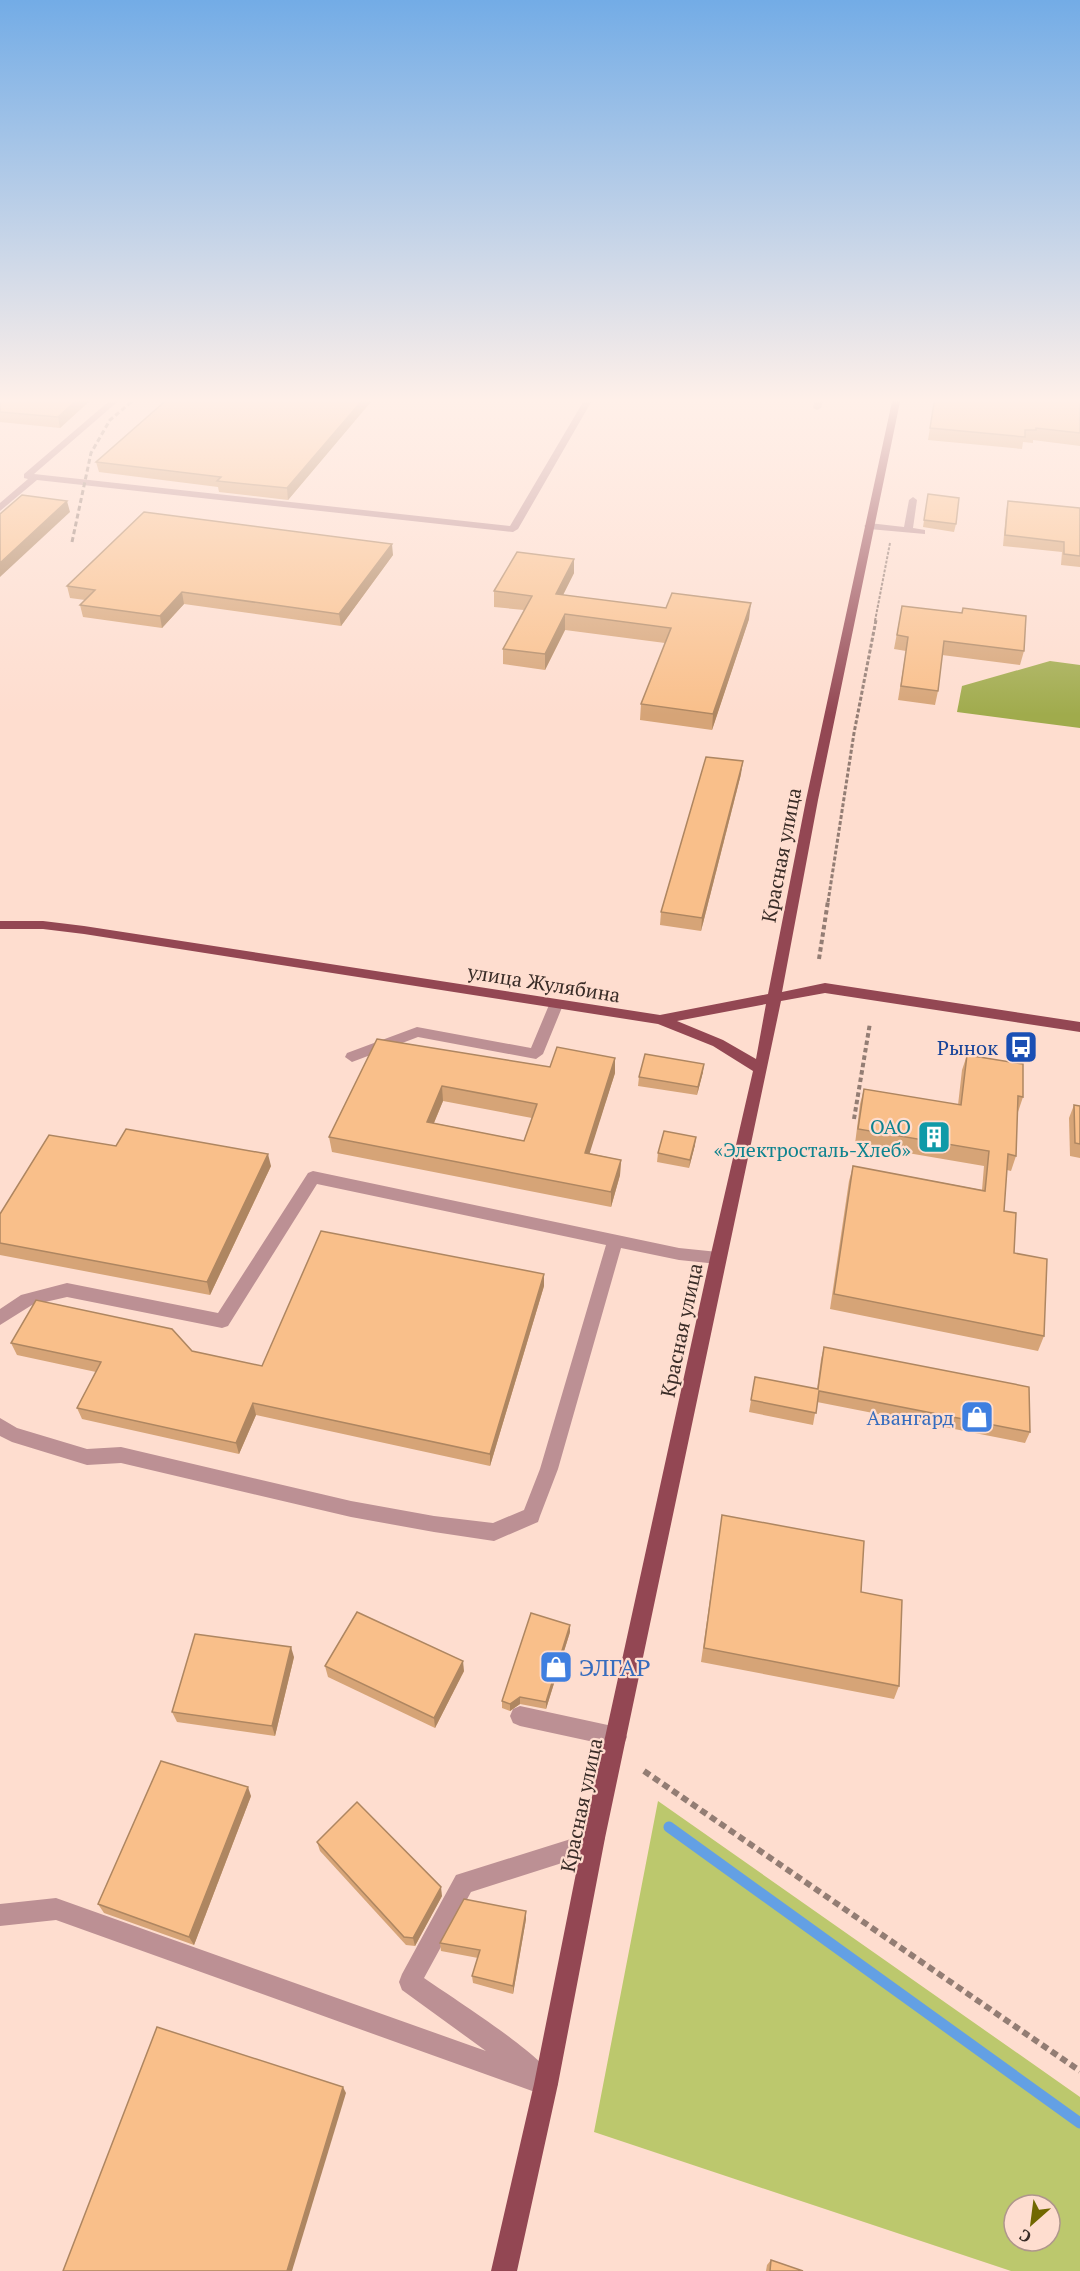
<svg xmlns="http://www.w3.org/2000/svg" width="1080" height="2271" viewBox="0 0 1080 2271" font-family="'PT Serif',serif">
<rect width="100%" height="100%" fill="#feddcf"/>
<path fill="#bcc86d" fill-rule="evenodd" d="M658,1801L1080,2097V2271H1011L594,2132ZM1014,2205H1050V2241H1014Z"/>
<polygon fill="#a0ab4c" points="1050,661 1080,665 1080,728 957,712 962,686"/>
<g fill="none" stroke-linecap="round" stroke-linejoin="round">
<polyline stroke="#63a0e4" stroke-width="11" points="669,1827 1080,2123"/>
<polyline stroke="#937d74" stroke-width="2" stroke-dasharray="3 1.5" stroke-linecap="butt" points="875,621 890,543"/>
<polyline stroke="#937d74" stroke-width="3" stroke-dasharray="4 2" stroke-linecap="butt" points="828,902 854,733 876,620"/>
<g stroke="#937d74" stroke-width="4" stroke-dasharray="4.5 3" stroke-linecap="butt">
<polyline points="819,959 828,901"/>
<polyline points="854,1119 870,1023"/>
</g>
<polyline stroke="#937d74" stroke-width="6" stroke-dasharray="7 4.5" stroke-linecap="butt" points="644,1771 1080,2071"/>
<g fill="#bc9094" fill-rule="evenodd">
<polygon points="114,397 123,397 34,474 510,526 586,397 594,397 518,529 513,532 37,480 0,511 0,503 28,479 24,478 24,474"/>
<polygon points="816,397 824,397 821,408 817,410 813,408"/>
<polygon points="913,497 917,500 913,528 925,530 925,534 869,529 864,526 869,523 904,527 909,500"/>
<polygon points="556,1000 563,1005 543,1054 536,1059 418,1037 352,1062 345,1057 347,1053 417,1027 531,1048 549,1005"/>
<polygon points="313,1171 679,1248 718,1252 724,1253 726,1258 724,1263 718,1264 679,1260 621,1248 558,1469 540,1516 538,1522 494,1541 434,1532 351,1517 121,1463 87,1465 12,1442 0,1436 0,1418 17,1428 87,1449 121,1447 351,1501 434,1516 493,1523 524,1510 540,1469 606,1245 317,1184 228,1326 222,1328 67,1297 32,1305 0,1325 0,1309 21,1295 67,1283 218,1313 308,1173"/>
<polygon points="520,1706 617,1727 624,1730 627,1737 624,1744 617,1747 520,1726 513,1723 510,1716 513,1709"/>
<path d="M594,1827L602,1830L605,1838L602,1846L587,1855L471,1892L424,1978C454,1999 547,2057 558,2084L554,2092L546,2096L56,1920L0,1926V1904L56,1898L486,2051L402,1990L399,1982L402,1974L456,1875L574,1838Z"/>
</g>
<path fill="#934753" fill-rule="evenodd" d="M893,397H901L818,800L782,992L825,983L1080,1022V1032L825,993L781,1001L605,1838L558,2084L517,2271H491L534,2084L583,1838L710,1258L753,1071L713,1046L658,1024L84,934L43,929H0V921H43L84,926L660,1015L768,994L806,800ZM766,1004L756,1059L723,1040L677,1021Z"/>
<polyline stroke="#937d74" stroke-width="3" stroke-dasharray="5 3" stroke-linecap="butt" points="72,542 91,453 110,420 137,397"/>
</g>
<g fill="#d6a477" fill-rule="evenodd">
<polygon points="0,397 94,397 60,428 0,422"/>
<polygon points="170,397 375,397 288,500 219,492 218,487 99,472 96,462"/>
<polygon points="935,397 1080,398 1080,446 1033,440 1033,443 1023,442 1022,449 928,440"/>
<polygon points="928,494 956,524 954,532 923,527"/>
<polygon points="1008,501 1080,508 1080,567 1061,565 1062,552 1003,546 1006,512"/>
<polygon points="393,555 341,626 184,604 162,628 83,617 80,605 85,600 70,598 67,586"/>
<polygon points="574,559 574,573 563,595 749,619 712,730 640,720 641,704 665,643 565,630 545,670 503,664 503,649 524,610 494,607 494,591"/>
<polygon points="902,606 1024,651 1020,665 942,655 938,691 935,705 898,700 906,651 894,649"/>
<polygon points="741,774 701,931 660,925 661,912"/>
<path d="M377,1039L550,1067L615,1058V1073L589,1153L621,1160L620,1175L611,1207L332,1152L329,1137ZM443,1101L532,1118L524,1141L434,1123Z"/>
<polygon points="967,1055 1023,1097 1018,1112 1017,1112 1016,1156 1011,1171 1007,1170 1004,1211 1014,1253 1044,1336 1038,1351 830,1309 849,1181 853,1166 982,1190 984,1166 855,1144 860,1104 864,1089 958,1105 962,1070"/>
<polygon points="703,1072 697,1095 638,1086 639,1077"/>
<polygon points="1074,1105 1080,1106 1080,1158 1070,1156 1069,1118"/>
<polygon points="695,1145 689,1168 657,1162 658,1153"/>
<polygon points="116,1146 271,1166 210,1295 0,1255 0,1214"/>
<polygon points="544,1286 490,1466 256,1415 239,1454 82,1419 77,1408 96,1372 17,1355 11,1343 192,1351 262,1366"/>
<polygon points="824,1347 1030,1432 1025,1443 817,1402 813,1425 749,1412 755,1377 817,1389 821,1359"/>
<polygon points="722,1515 861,1592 899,1686 894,1699 701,1662"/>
<polygon points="570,1632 546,1709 520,1704 510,1711 502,1708 502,1701"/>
<polygon points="294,1657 275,1736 177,1722 172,1712"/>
<polygon points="325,1666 464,1671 435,1728 328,1677"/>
<polygon points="251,1796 194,1945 104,1913 98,1904"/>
<polygon points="317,1842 442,1896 415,1946 406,1945 320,1851"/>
<polygon points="526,1911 526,1919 513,1994 473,1983 472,1976 478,1958 441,1951 440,1943"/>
<polygon points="771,2260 803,2271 766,2271 767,2265"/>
</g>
<g fill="#ae8661">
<polygon points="80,397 94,397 60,428 58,417"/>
<polygon points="365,397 375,397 288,500 287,488"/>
<polygon points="67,501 70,512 0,577 0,563"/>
<polygon points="392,544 393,555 341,626 339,614"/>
<polygon points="574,559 574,573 556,609 556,594"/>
<polygon points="182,592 184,604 162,628 160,616"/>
<polygon points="751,603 749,619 712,730 713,714"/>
<polygon points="565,614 565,630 545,670 545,654"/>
<polygon points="743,761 741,774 701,931 702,918"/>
<polygon points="615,1058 615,1073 585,1168 585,1153"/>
<polygon points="704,1064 703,1072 697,1095 698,1087"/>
<polygon points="442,1086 443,1101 428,1137 427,1122"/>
<polygon points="696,1137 695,1145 689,1168 690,1160"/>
<polygon points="268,1154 271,1166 210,1295 207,1282"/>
<polygon points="621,1160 620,1175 611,1207 611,1192"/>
<polygon points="544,1274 544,1286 490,1466 490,1454"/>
<polygon points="253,1403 256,1415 239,1454 236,1443"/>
<polygon points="570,1625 570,1632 546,1709 546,1702"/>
<polygon points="291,1647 294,1657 275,1736 272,1726"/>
<polygon points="463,1661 464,1671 435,1728 434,1718"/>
<polygon points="520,1697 520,1704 510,1711 510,1704"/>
<polygon points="248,1787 251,1796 194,1945 189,1937"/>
<polygon points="441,1887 442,1896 415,1946 413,1938"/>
<polygon points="526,1911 526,1919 513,1994 513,1986"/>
<polygon points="343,2087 346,2093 292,2271 287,2271"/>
</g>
<g fill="#f9bf8a" stroke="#ae8661" stroke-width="1.5" fill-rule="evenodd">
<polygon points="0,397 80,397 58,417 0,412"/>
<polygon points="170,397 365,397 287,488 217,481 221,477 96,462"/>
<polygon points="935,397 1072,397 1080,398 1080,433 1036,428 1036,430 1025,430 1025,437 930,428"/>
<polygon points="928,494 959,498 956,524 924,520"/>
<polygon points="22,495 67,501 0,563 0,514"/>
<polygon points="1008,501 1080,508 1080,556 1064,554 1064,542 1005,535"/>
<polygon points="144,512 392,544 339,614 182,592 160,616 80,605 95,590 67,586"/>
<polygon points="517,552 574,559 556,594 666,608 672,593 751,603 713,714 641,704 671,628 565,614 545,654 503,649 532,596 494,591"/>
<polygon points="902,606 962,613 963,608 1026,616 1024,651 944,641 938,691 901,686 908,637 897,635"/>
<polygon points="706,757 743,761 702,918 661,912"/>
<path d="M377,1039L550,1067L557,1047L615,1058L585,1153L621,1160L611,1192L329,1137ZM442,1086L537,1104L524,1141L427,1122Z"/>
<polygon points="645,1054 704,1064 698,1087 639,1077"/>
<polygon points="967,1055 1023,1064 1023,1097 1018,1096 1016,1156 1008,1154 1004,1211 1016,1213 1014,1253 1047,1259 1044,1336 834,1294 853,1166 985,1191 989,1151 858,1129 864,1089 961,1105"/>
<polygon points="1074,1105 1080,1106 1080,1144 1075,1143"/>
<polygon points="126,1129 268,1154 207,1282 0,1243 0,1214 49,1135 116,1146"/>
<polygon points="664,1131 696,1137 690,1160 658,1153"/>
<polygon points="321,1231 544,1274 490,1454 253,1403 236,1443 77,1408 101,1362 11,1343 36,1300 172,1329 192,1351 262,1366"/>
<polygon points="824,1347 1029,1387 1030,1432 819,1391 816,1413 751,1400 755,1377 818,1389"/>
<polygon points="722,1515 864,1541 861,1592 902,1600 899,1686 704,1648"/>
<polygon points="357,1612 463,1661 434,1718 325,1666"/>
<polygon points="531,1613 570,1625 546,1702 520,1697 510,1704 502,1701"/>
<polygon points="195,1634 291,1647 272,1726 172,1712"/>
<polygon points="161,1761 248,1787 189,1937 98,1904"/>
<polygon points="357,1802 441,1887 413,1938 404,1937 317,1842"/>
<polygon points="464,1899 526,1911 513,1986 472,1976 480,1950 440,1943"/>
<polygon points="157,2027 343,2087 287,2271 63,2271"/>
<polygon points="771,2260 803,2271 770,2271"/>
</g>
<linearGradient id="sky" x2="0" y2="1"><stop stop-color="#73ace6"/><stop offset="0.56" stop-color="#fff0e9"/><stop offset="1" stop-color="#fff0e9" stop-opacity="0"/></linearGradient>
<rect width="1080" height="715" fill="url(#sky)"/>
<defs>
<g id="bus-square" transform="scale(1.725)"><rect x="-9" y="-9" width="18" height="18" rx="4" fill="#1a4fb4" stroke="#feddcf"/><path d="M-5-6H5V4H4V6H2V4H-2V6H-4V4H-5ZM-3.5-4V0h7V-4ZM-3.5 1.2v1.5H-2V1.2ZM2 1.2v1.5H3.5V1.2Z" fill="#fff"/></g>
<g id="building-square" transform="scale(1.725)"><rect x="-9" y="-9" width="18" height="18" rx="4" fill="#0f9aa8" stroke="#feddcf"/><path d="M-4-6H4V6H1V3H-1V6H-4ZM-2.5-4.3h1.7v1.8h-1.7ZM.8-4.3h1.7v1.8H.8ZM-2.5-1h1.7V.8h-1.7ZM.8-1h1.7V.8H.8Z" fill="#fff"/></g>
<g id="shop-square" transform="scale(1.725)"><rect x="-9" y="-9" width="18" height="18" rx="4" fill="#3f7fe0" stroke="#feddcf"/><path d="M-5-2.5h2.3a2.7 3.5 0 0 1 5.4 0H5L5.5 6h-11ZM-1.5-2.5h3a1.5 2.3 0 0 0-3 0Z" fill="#fff"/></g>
</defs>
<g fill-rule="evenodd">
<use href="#bus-square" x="1021" y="1047"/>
<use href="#building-square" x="934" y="1137"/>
<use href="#shop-square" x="977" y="1417"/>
<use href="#shop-square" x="556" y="1667"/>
</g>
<g text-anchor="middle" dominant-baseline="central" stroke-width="4.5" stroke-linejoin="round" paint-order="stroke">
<g font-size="20" fill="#392c27" stroke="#feddcf">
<text transform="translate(781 855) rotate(-79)">Красная улица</text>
<text transform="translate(544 983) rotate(9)">улица Жулябина</text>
<text transform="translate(681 1330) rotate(-78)">Красная улица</text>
<text transform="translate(581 1805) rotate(-78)">Красная улица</text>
</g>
<g font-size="20" fill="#164399" stroke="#feddcf" text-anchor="end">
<text x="998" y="1047">Рынок</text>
</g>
<g font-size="20" fill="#0d838f" stroke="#feddcf" text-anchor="end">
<text x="911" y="1126">ОАО<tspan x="911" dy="23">«Электросталь-Хлеб»</tspan></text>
</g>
<g font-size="20" fill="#366cbe" stroke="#feddcf" text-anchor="end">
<text x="954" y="1417">Авангард</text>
</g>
<g font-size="24" fill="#366cbe" stroke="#feddcf" text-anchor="start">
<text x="579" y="1667">ЭЛГАР</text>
</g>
</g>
<g transform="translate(1032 2223) rotate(208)"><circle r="28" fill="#feddcf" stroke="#af968c" stroke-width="1.5"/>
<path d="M0-4.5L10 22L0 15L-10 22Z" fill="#716800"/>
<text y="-9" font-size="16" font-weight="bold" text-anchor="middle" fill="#392c27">С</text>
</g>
</svg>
